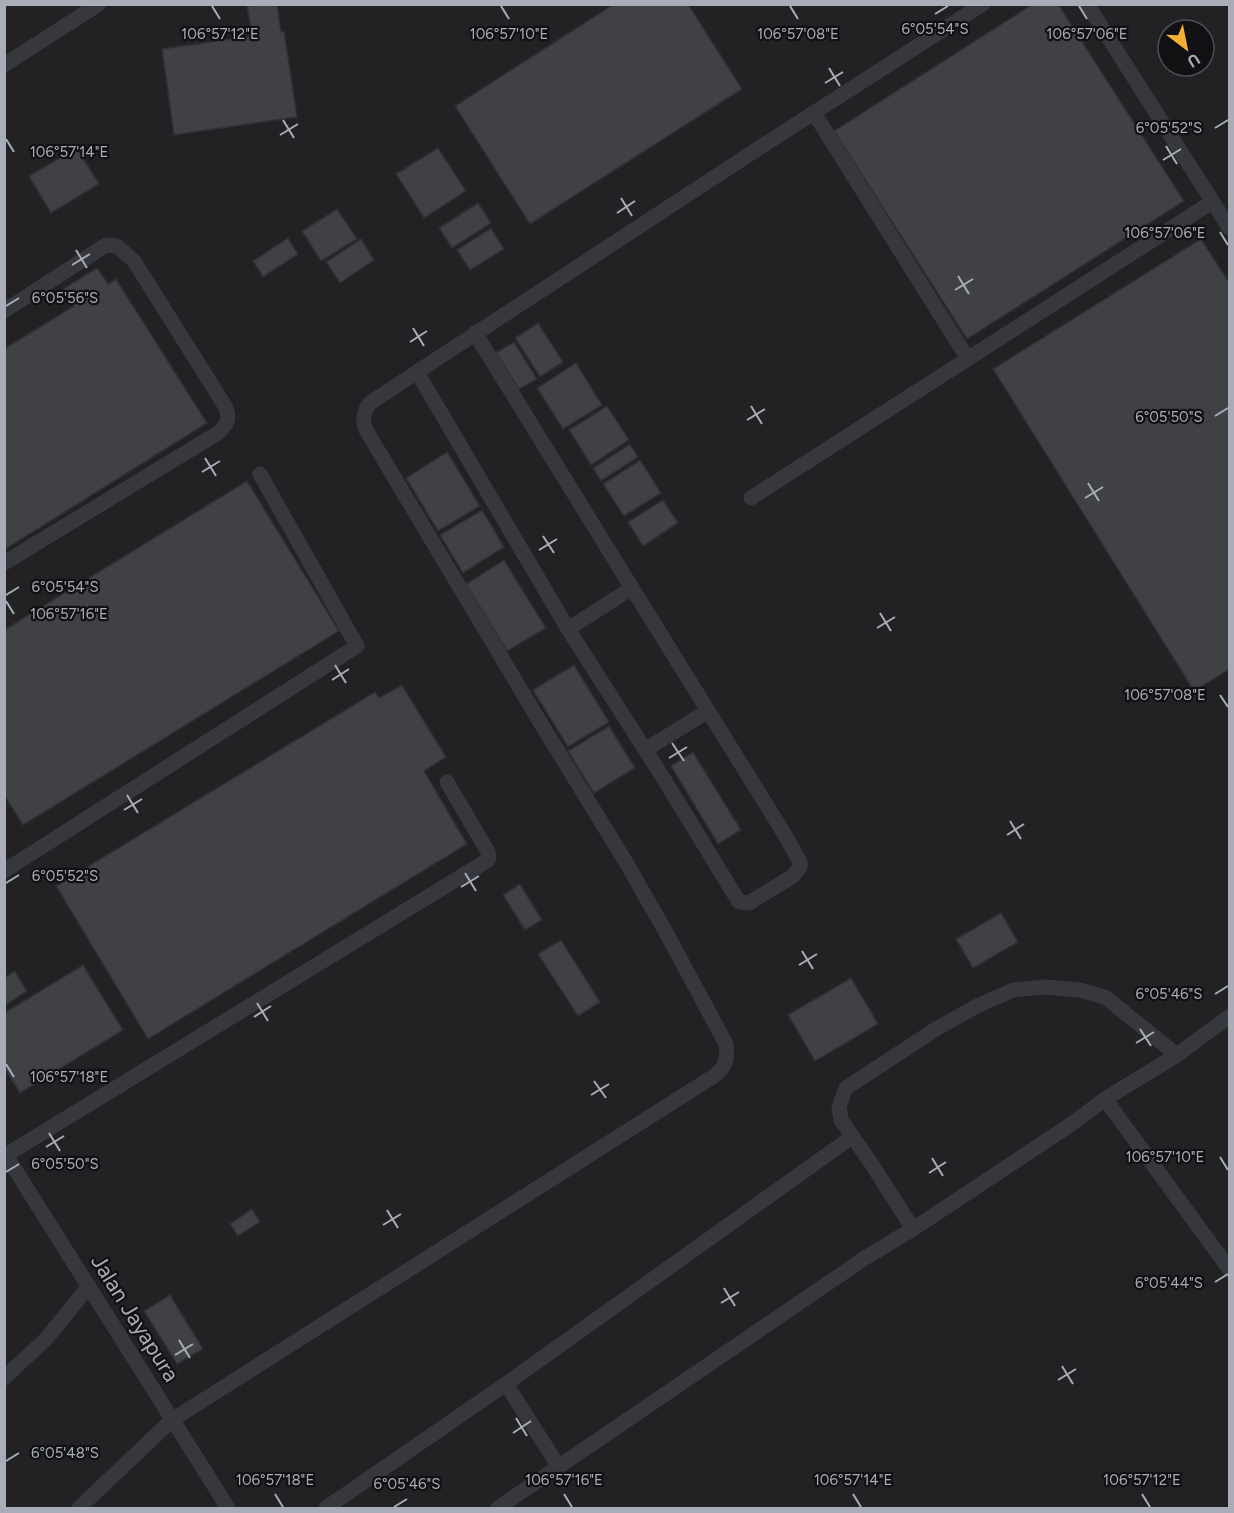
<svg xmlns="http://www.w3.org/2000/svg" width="1234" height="1513" viewBox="0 0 1234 1513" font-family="Figtree,sans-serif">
<rect width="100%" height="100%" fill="#161618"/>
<path fill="#222225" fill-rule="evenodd" d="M5,5H1229V1508H5ZM1168,30H1204V66H1168Z"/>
<g fill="#404145" stroke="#303034" stroke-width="1.5">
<polygon points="258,4 277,4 281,32 284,31 297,117 174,135 162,49 252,36 247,6"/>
<polygon points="614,4 688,4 742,89 530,224 455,106"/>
<polygon points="1033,4 1058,4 1184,201 967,339 834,131"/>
<polygon points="77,148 99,184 51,213 29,176"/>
<polygon points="438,148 466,191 424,218 396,174"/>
<polygon points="478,203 491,223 452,248 439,228"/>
<polygon points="337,209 357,239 321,261 302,231"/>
<polygon points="491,228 504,249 470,270 457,250"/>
<polygon points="288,238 298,254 263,277 253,261"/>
<polygon points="361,239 374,260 340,283 326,262"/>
<polygon points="1201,239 1230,284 1230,669 1194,691 993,369"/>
<polygon points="97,268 108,284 116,279 207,423 4,550 4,349 74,306 63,289"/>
<polygon points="538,323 563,362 540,377 515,338"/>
<polygon points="514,342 537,379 519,389 496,353"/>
<polygon points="576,363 602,405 563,429 537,388"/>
<polygon points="607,406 629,440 591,465 569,430"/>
<polygon points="630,444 638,457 601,481 593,468"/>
<polygon points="447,452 480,506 438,531 406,478"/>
<polygon points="640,460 661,493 624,516 603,484"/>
<polygon points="247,481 339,631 23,825 4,795 4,630"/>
<polygon points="663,500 678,523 643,546 628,522"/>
<polygon points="482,510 504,547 463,573 440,535"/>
<polygon points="504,560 546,628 507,651 466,584"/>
<polygon points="574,665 609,722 568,747 533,690"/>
<polygon points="402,685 446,757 424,771 467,844 148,1039 56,886 375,692 379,698"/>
<polygon points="609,726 635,768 594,793 568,751"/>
<polygon points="693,752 741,830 718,844 671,766"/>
<polygon points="520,884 542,920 525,930 503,895"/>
<polygon points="1001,913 1018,942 973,968 956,939"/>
<polygon points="561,940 600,1002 578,1016 538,954"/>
<polygon points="83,965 123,1030 20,1093 4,1067 4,1013"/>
<polygon points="15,971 27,991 4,1006 4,978"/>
<polygon points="851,978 878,1024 815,1061 788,1015"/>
<polygon points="252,1209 260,1222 238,1236 230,1224"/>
<polygon points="170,1295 203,1349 177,1364 144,1311"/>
</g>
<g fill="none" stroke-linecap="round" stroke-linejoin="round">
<g stroke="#37383d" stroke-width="15">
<polyline points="1087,4 1230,229"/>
<polyline points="4,65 99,4"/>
<polyline points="814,113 968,359"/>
<path d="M4,311L106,245L117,246L134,261L225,406C231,418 227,425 218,433L4,563"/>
<polyline points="475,333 632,588"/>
<polyline points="417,372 568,629"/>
<polyline points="751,498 1212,202"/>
<polygon points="632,588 785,835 800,862 800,867 793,876 749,903 739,902 662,776 568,629"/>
<polyline points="645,750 708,711"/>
<polyline points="4,871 357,646 260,474"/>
<polyline points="1105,1099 1177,1055 1230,1016"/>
<polyline points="4,1152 228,1508"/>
<polyline points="6,1155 488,860 489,858 488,852 447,782"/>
<polyline points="913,1229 871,1163 841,1120 839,1107 846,1088 936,1029 977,1006 1013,990 1045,987 1080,990 1105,997 1177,1055"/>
<polyline points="4,1378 46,1339 89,1286"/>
<polyline points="506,1384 559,1467"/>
<path d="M79,1508L172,1420L714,1076C726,1067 728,1059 726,1044L668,936L627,864L540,722L366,430C362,420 363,412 370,403L417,372L759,148L983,4"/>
<polyline points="326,1508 506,1384 852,1137"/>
<polyline points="498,1508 865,1258 913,1229 1070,1125 1105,1099 1230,1270"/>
</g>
</g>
<path fill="none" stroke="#a8adb8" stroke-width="2" d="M212,6L220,19M501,6L509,19M790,6L798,19M1079,6L1087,19M935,14L948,6M829,68L840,86M825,83L843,72M283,120L294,138M1215,128L1228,120M280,135L298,124M6,139L14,152M1166,146L1177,164M1163,160L1181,149M621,198L632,216M617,213L635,201M1220,232L1228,245M76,250L87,268M72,265L90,254M958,276L969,294M955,290L973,279M6,306L19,298M413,328L424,346M410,342L427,331M751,406L762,424M1215,416L1228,408M747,420L765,409M205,458L216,476M202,472L220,461M1088,483L1099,501M1085,498L1103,487M543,536L554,553M539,550L557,539M6,595L19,587M6,601L14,614M880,613L891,631M877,628L895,617M335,665L346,683M332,680L349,669M1220,695L1228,707M672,743L684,761M669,758L687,747M127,795L138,813M124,810L142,799M1010,821L1021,839M1007,835L1024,824M465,873L476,891M6,883L19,875M461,887L479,876M802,951L813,969M799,965L817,954M1215,994L1228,986M257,1003L268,1021M254,1017L271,1006M1140,1029L1151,1046M1136,1043L1154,1032M6,1064L14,1077M594,1081L606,1098M591,1095L609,1084M49,1133L60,1151M46,1147L64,1136M1220,1157L1228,1170M932,1158L943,1176M6,1172L19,1164M929,1173L946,1162M387,1210L398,1228M383,1225L401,1214M1215,1282L1228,1274M724,1288L735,1306M721,1303L739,1292M179,1340L190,1358M175,1355L193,1344M1062,1366L1073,1384M1058,1380L1076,1369M516,1418L527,1436M513,1433L531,1421M6,1461L19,1453M275,1494L283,1507M564,1494L572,1507M853,1494L861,1507M1142,1494L1150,1507M394,1507L407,1499"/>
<g text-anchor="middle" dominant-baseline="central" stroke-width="4.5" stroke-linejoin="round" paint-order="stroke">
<g font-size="22" fill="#a8adb8" stroke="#111113">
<text transform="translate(135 1318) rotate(58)">Jalan Jayapura</text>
</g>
</g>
<g font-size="15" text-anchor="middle" fill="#a8adb8" stroke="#111113" stroke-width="4.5" stroke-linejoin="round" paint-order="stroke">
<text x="935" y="34">6°05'54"S</text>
<text x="220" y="39">106°57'12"E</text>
<text x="509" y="39">106°57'10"E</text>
<text x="798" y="39">106°57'08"E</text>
<text x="1087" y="39">106°57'06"E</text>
<text x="1169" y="133">6°05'52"S</text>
<text x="69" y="157">106°57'14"E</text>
<text x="1165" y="238">106°57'06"E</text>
<text x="65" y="303">6°05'56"S</text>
<text x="1169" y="422">6°05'50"S</text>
<text x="65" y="592">6°05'54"S</text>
<text x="69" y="619">106°57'16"E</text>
<text x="1165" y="700">106°57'08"E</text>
<text x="65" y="881">6°05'52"S</text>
<text x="1169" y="999">6°05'46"S</text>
<text x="69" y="1082">106°57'18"E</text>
<text x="1165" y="1162">106°57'10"E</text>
<text x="65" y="1169">6°05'50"S</text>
<text x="1169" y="1288">6°05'44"S</text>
<text x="65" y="1458">6°05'48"S</text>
<text x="275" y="1485">106°57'18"E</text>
<text x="564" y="1485">106°57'16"E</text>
<text x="853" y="1485">106°57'14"E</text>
<text x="1142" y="1485">106°57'12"E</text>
<text x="407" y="1489">6°05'46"S</text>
</g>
<rect width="1234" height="1513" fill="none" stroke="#a8adb8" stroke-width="12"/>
<g transform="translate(1186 48) rotate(148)"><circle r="28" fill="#111113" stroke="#4d4f55" stroke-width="1.5"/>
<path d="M0-4.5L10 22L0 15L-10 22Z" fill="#f2b134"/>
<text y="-9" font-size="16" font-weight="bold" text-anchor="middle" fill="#a8adb8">U</text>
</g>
</svg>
